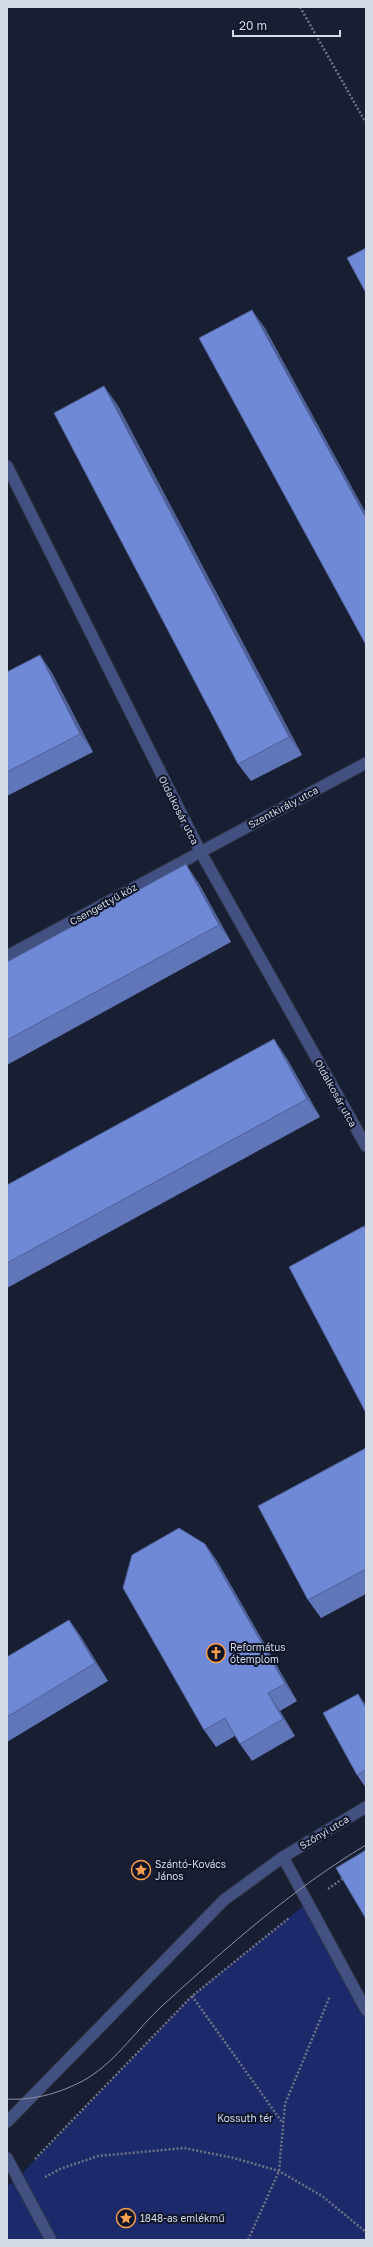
<svg xmlns="http://www.w3.org/2000/svg" width="373" height="2247" viewBox="0 0 373 2247" font-family="'Golos Text',sans-serif">
<rect width="100%" height="100%" fill="#181f32"/>
<polygon fill="#1c2a6b" points="308,1902 366,2010 366,2240 7,2240 7,2185 14,2182 192,1996"/>
<g fill="none" stroke-linecap="round" stroke-linejoin="round">
<g stroke="#32394b" stroke-width="13">
<polyline id="service" points="7,2122 224,1900 283,1857"/>
</g>
<g stroke="#32394b" stroke-width="13">
<polyline id="pedestrian" points="7,2158 51,2240"/>
</g>
<g stroke="#32394b" stroke-width="13">
<g id="minor">
<polyline points="7,466 200,851 366,1146"/>
<polyline points="7,956 366,763"/>
<polyline points="283,1857 366,2010"/>
</g>
</g>
<g stroke="#32394b" stroke-width="13">
<polyline id="tertiary" points="283,1857 366,1807"/>
</g>
<g stroke="#6d7384" stroke-width="2.5" stroke-dasharray="2 2" stroke-linecap="butt">
<polyline points="300,7 366,123"/>
<polyline points="328,1889 345,1877"/>
<polyline points="192,1996 282,2122"/>
<polyline points="35,2159 192,1996 289,1918"/>
<polyline points="45,2177 60,2169 98,2156 184,2148 234,2158 279,2171 322,2196 366,2232"/>
<polyline points="248,2240 279,2171 285,2104 330,1996"/>
</g>
<use href="#service" stroke="#425181" stroke-width="11"/>
<use href="#pedestrian" stroke="#425181" stroke-width="11"/>
<use href="#minor" stroke="#425181" stroke-width="11"/>
<use href="#tertiary" stroke="#425181" stroke-width="11"/>
<path stroke="#8c92a1" stroke-width="1" d="M7,2099C34,2101 64,2092 88,2078C117,2060 137,2029 162,2006C226,1948 292,1889 366,1845"/>
</g>
<g fill="#6076b9">
<polygon points="117,404 302,755 251,781 238,764"/>
<polygon points="40,655 52,673 93,752 7,796 7,672"/>
<polygon points="198,882 231,942 7,1065 7,962"/>
<polygon points="286,1057 320,1117 7,1288 7,1185"/>
<polygon points="366,1448 366,1594 321,1618 308,1600"/>
<polygon points="205,1544 217,1561 297,1701 280,1711 295,1736 252,1761 240,1744 235,1736 216,1747 204,1730"/>
<polygon points="69,1620 81,1637 108,1681 7,1742 7,1657"/>
<polygon points="366,1705 366,1788 357,1775"/>
</g>
<g fill="#4e6096">
<polygon points="252,310 265,328 366,513 366,518"/>
<polygon points="104,386 117,404 302,755 289,737"/>
<polygon points="40,655 52,673 93,752 80,734"/>
<polygon points="186,864 198,882 231,942 219,925"/>
<polygon points="274,1039 286,1057 320,1117 307,1099"/>
<polygon points="205,1544 217,1561 297,1701 285,1684"/>
<polygon points="69,1620 81,1637 108,1681 95,1663"/>
<polygon points="268,1693 280,1711 295,1736 283,1719"/>
<polygon points="358,1694 366,1705 366,1708"/>
</g>
<g fill="#7089d7" stroke="#4e6096">
<polygon points="366,248 366,293 347,258"/>
<polygon points="252,310 366,518 366,645 199,338"/>
<polygon points="104,386 289,737 238,764 54,413"/>
<polygon points="40,655 80,734 7,772 7,672"/>
<polygon points="186,864 219,925 7,1040 7,962"/>
<polygon points="274,1039 307,1099 7,1263 7,1185"/>
<polygon points="364,1226 366,1230 366,1413 289,1267"/>
<polygon points="366,1448 366,1569 308,1600 258,1506"/>
<polygon points="179,1528 205,1544 285,1684 268,1693 283,1719 240,1744 225,1718 204,1730 123,1588 132,1555"/>
<polygon points="69,1620 95,1663 7,1717 7,1657"/>
<polygon points="358,1694 366,1708 366,1770 357,1775 323,1713"/>
<polygon points="366,1850 366,1919 336,1868"/>
</g>
<defs>
<g id="church-ring" transform="scale(1)"><circle r="9.5" fill="#0f1528" stroke="#fa9f4e" stroke-width="1.5"/><path d="M-1.2-6h2.4v3.5h3.3v2.4h-3.3V6h-2.4V-.1h-3.3v-2.4h3.3Z" fill="#fa9f4e"/></g>
<g id="sight-ring" transform="scale(1)"><circle r="9.5" fill="#0f1528" stroke="#fa9f4e" stroke-width="1.5"/><path d="M0-6L1.8-2.2L6-1.7L2.9 1.2L3.7 5.4L0 3.3L-3.7 5.4L-2.9 1.2L-6-1.7L-1.8-2.2Z" fill="#fa9f4e"/></g>
</defs>
<g fill-rule="evenodd">
<use href="#church-ring" x="216" y="1653"/>
<use href="#sight-ring" x="141" y="1870"/>
<use href="#sight-ring" x="126" y="2218"/>
</g>
<g text-anchor="middle" dominant-baseline="central" stroke-width="4" stroke-linejoin="round" paint-order="stroke">
<g font-size="10" fill="#d5dae7" stroke="#0f1528">
<text transform="translate(283 807) rotate(-28)">Szentkirály utca</text>
<text transform="translate(179 810) rotate(63)">Oldalkosár utca</text>
<text transform="translate(103 904) rotate(-29)">Csengettyű köz</text>
<text transform="translate(336 1093) rotate(61)">Oldalkosár utca</text>
<text transform="translate(324 1832) rotate(-31)">Szőnyi utca</text>
</g>
<g font-size="10" fill="#d5dae7" stroke="#0f1528" text-anchor="start">
<text x="230" y="1647">Református<tspan x="230" dy="12">ótemplom</tspan></text>
<text x="155" y="1864">Szántó-Kovács<tspan x="155" dy="12">János</tspan></text>
<text x="140" y="2218">1848-as emlékmű</text>
</g>
<g font-size="10" fill="#d3dbf0" stroke="#0f1528">
<text x="245" y="2118">Kossuth tér</text>
</g>
</g>
<rect width="373" height="2247" fill="none" stroke="#d5dae7" stroke-width="16"/>
<path d="M233 30v6h107v-6" fill="none" stroke="#d5dae7" stroke-width="2"/>
<text x="239" y="30" font-size="12" fill="#d5dae7" stroke="#0f1528" stroke-width="3" paint-order="stroke">20 m</text>
</svg>
